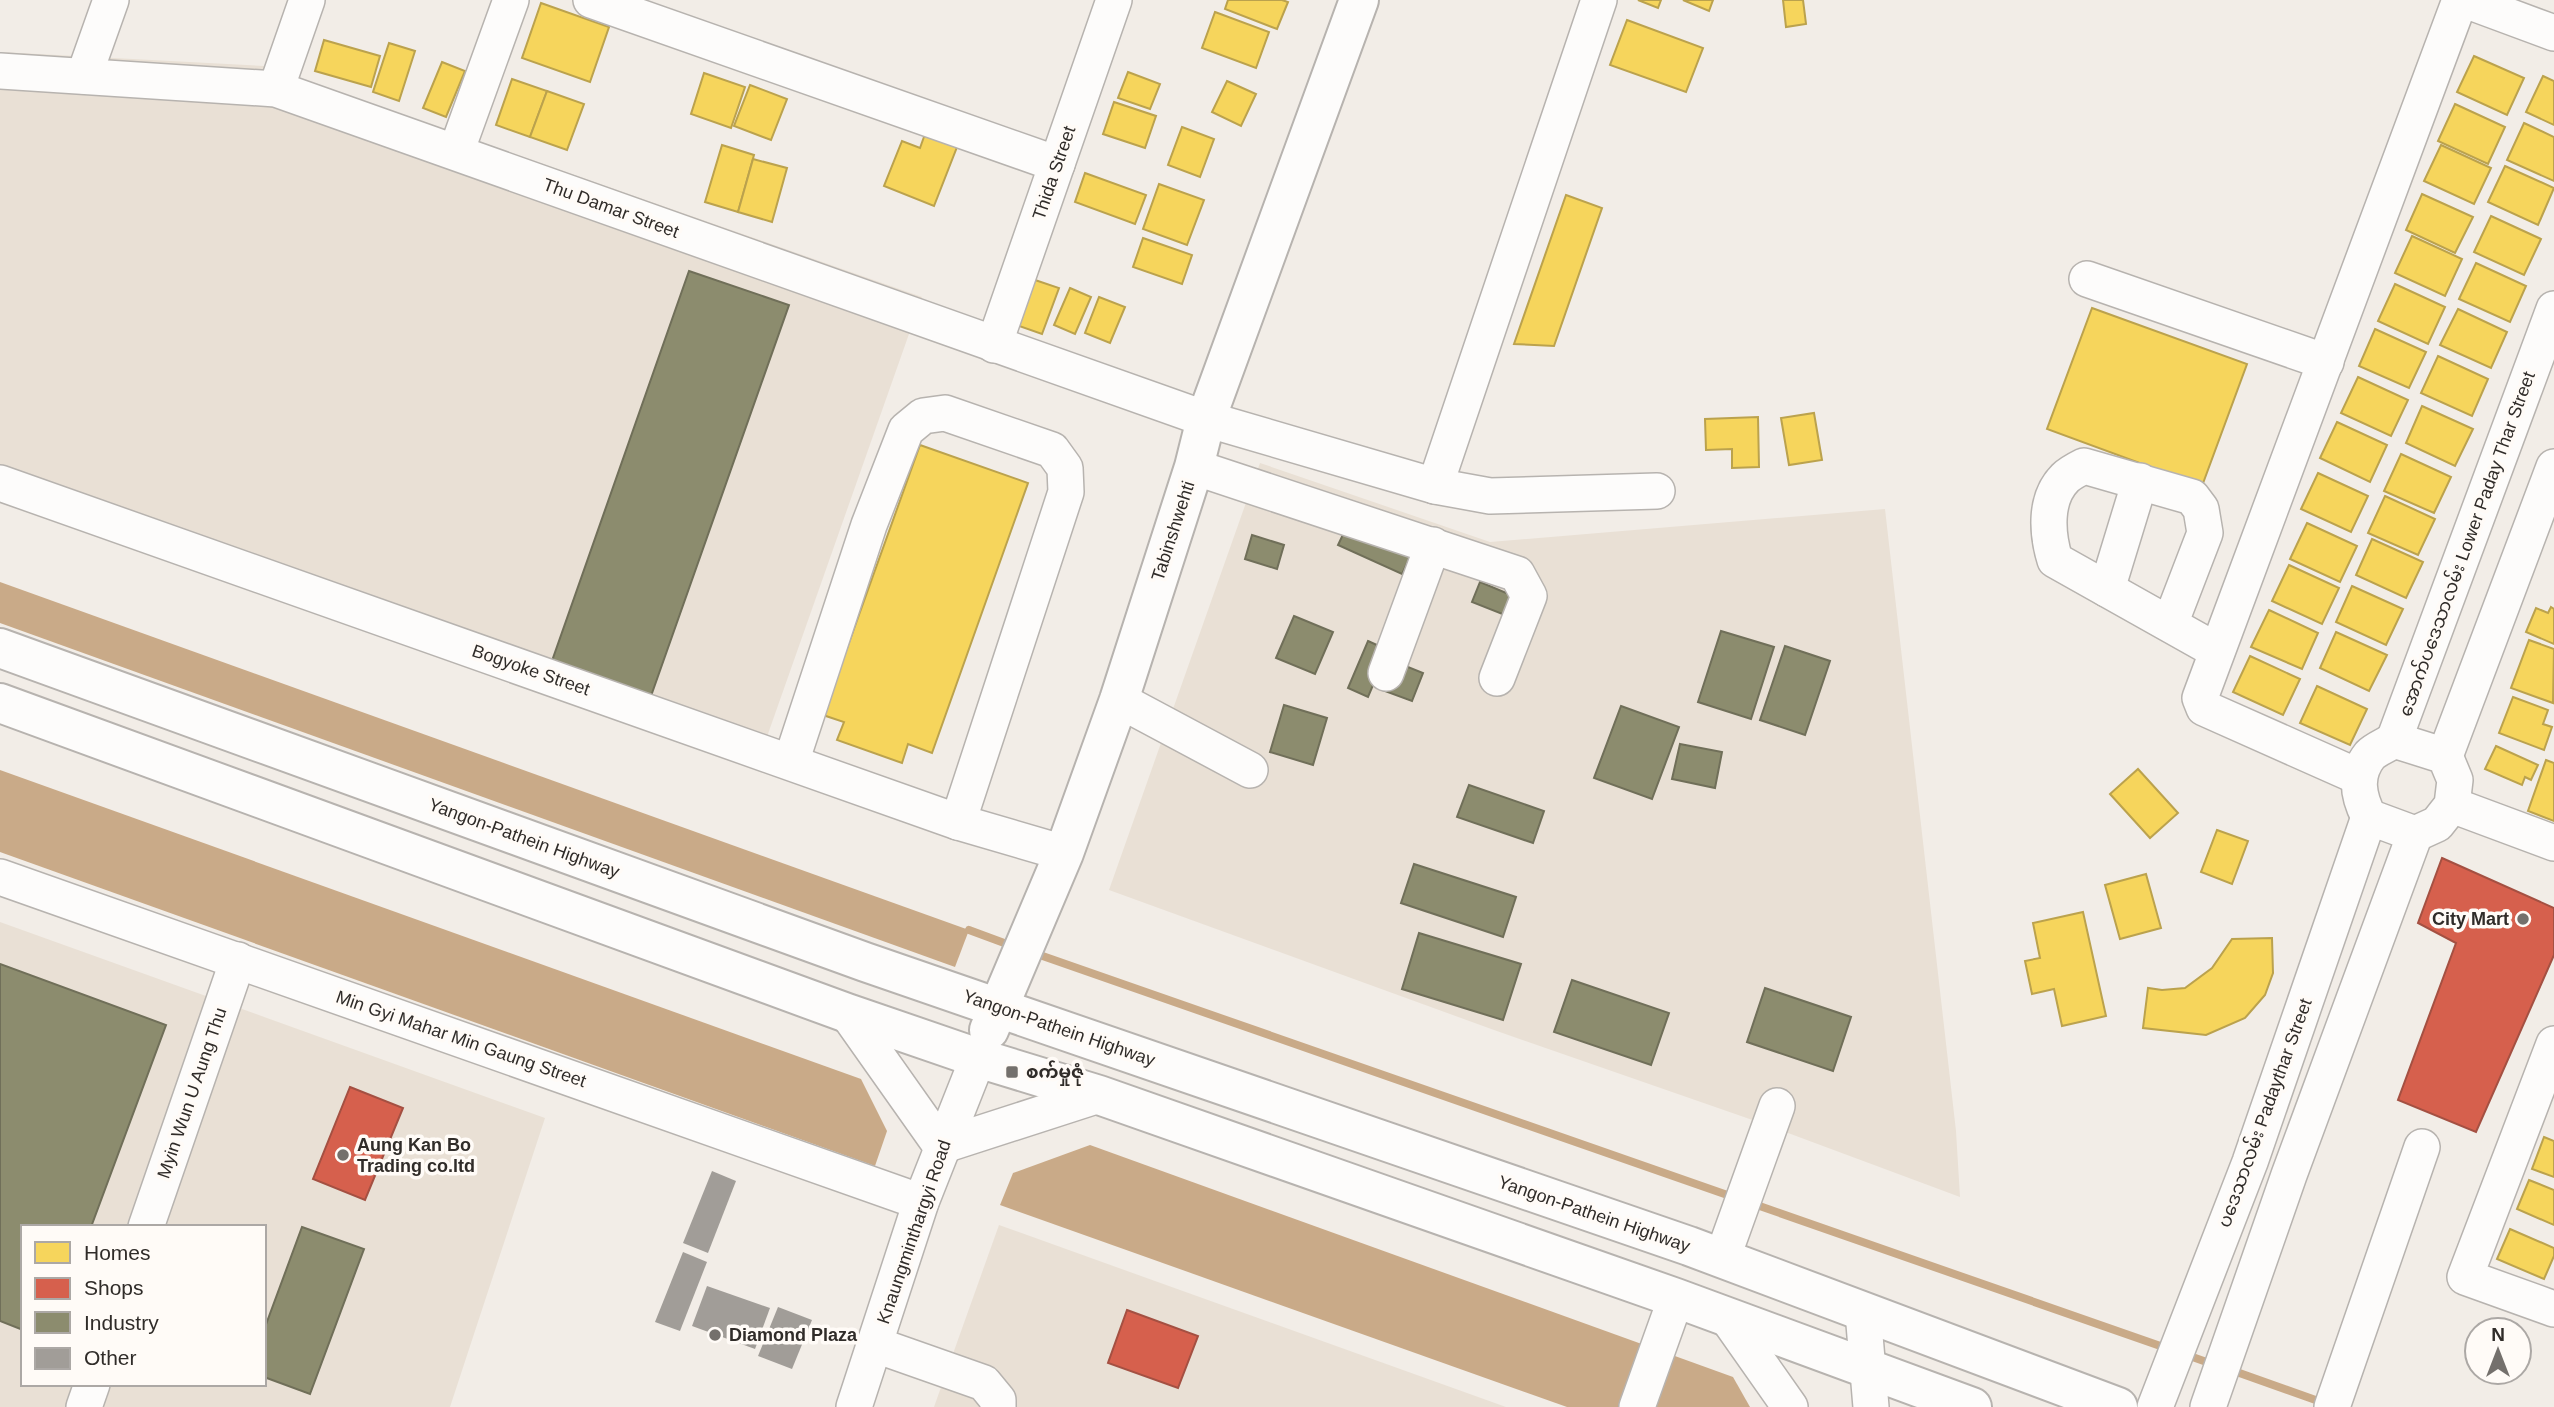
<svg xmlns="http://www.w3.org/2000/svg" width="2554" height="1407" viewBox="0 0 2554 1407" font-family="Arial,'Noto Sans Myanmar',sans-serif">
<rect width="100%" height="100%" fill="#f2ede7"/>
<g fill="#e9e0d5" fill-rule="evenodd">
<polygon points="0,52 264,66 922,297 763,748 0,475"/>
<polygon points="1260,463 1490,542 1885,509 1956,1131 1960,1197 1764,1124 1494,1030 1109,890"/>
<path d="M0,922L545,1118L450,1407H0ZM23,1227H264V1384H23Z"/>
<polygon points="999,1225 1506,1407 934,1407"/>
</g>
<g fill="#c9aa88">
<polygon points="0,582 969,930 955,967 0,623"/>
<polygon points="0,770 861,1079 887,1131 875,1166 0,852"/>
<polygon points="1090,1145 1733,1377 1750,1407 1567,1407 1000,1205 1013,1173"/>
</g>
<g fill="#f6d55c" stroke="#bba24d" stroke-width="2">
<polygon points="1228,0 1282,0 1288,2 1277,29 1225,9"/>
<polygon points="1638,0 1661,0 1658,8"/>
<polygon points="1683,0 1713,0 1709,11"/>
<polygon points="1783,0 1803,0 1806,24 1786,27"/>
<polygon points="541,3 609,27 590,82 522,58"/>
<polygon points="1215,12 1269,32 1256,68 1202,48"/>
<polygon points="1627,20 1703,48 1686,92 1610,65"/>
<polygon points="324,40 380,56 371,87 315,71"/>
<polygon points="389,43 415,51 399,101 373,92"/>
<polygon points="2474,56 2524,78 2507,115 2457,92"/>
<polygon points="442,62 465,71 446,117 423,108"/>
<polygon points="1128,72 1160,84 1150,109 1118,98"/>
<polygon points="704,73 745,87 731,128 691,114"/>
<polygon points="2543,76 2554,81 2554,125 2526,112"/>
<polygon points="512,79 547,91 530,137 496,125"/>
<polygon points="1227,81 1256,94 1241,126 1212,112"/>
<polygon points="750,85 787,99 771,140 734,126"/>
<polygon points="547,91 584,104 567,150 530,137"/>
<polygon points="1114,102 1156,116 1145,148 1103,134"/>
<polygon points="2455,104 2505,127 2488,164 2438,141"/>
<polygon points="2524,123 2554,137 2554,181 2507,160"/>
<polygon points="1182,127 1214,139 1200,177 1168,165"/>
<polygon points="925,134 957,147 934,206 884,186 902,141 920,148"/>
<polygon points="722,145 754,155 738,212 705,202"/>
<polygon points="2441,145 2491,168 2474,204 2424,181"/>
<polygon points="753,159 787,168 772,222 738,212"/>
<polygon points="2505,166 2554,188 2538,225 2488,202"/>
<polygon points="1085,173 1146,195 1135,224 1075,202"/>
<polygon points="1159,184 1204,200 1187,245 1143,229"/>
<polygon points="2422,194 2473,217 2455,253 2406,230"/>
<polygon points="1566,195 1602,208 1554,346 1514,344"/>
<polygon points="2491,216 2541,239 2524,275 2474,252"/>
<polygon points="2412,236 2462,259 2445,296 2395,273"/>
<polygon points="1143,238 1192,255 1182,284 1133,267"/>
<polygon points="2476,263 2526,286 2510,322 2459,299"/>
<polygon points="1035,280 1059,288 1042,334 1019,326"/>
<polygon points="2395,284 2445,307 2428,344 2378,321"/>
<polygon points="1070,288 1091,297 1075,334 1054,325"/>
<polygon points="1099,297 1125,307 1110,343 1085,333"/>
<polygon points="2092,308 2247,364 2202,486 2047,429"/>
<polygon points="2458,309 2507,332 2491,368 2440,345"/>
<polygon points="2375,329 2426,352 2409,388 2359,366"/>
<polygon points="2438,356 2488,379 2472,416 2421,393"/>
<polygon points="2358,377 2408,400 2391,436 2341,413"/>
<polygon points="2422,406 2473,429 2455,466 2406,443"/>
<polygon points="1814,413 1822,460 1789,465 1781,418"/>
<polygon points="1758,417 1759,467 1732,468 1732,449 1706,450 1705,419"/>
<polygon points="2337,422 2387,445 2370,482 2320,458"/>
<polygon points="920,445 1028,483 932,753 908,744 902,763 837,740 844,722 823,715"/>
<polygon points="2401,454 2451,477 2434,513 2384,491"/>
<polygon points="2318,473 2368,496 2351,532 2301,509"/>
<polygon points="2385,496 2435,519 2418,555 2368,533"/>
<polygon points="2307,523 2357,546 2340,582 2290,559"/>
<polygon points="2372,539 2423,562 2406,598 2356,575"/>
<polygon points="2289,565 2339,588 2322,624 2272,601"/>
<polygon points="2352,586 2403,609 2386,645 2336,622"/>
<polygon points="2551,607 2554,609 2554,644 2526,632 2536,608 2548,613"/>
<polygon points="2269,610 2318,633 2302,669 2251,647"/>
<polygon points="2336,632 2387,655 2369,691 2320,668"/>
<polygon points="2529,640 2554,649 2553,703 2511,688"/>
<polygon points="2250,656 2300,679 2283,715 2233,692"/>
<polygon points="2317,686 2367,709 2350,745 2300,723"/>
<polygon points="2513,697 2548,710 2543,724 2552,727 2544,750 2499,733"/>
<polygon points="2496,746 2538,765 2531,780 2525,777 2522,785 2485,769"/>
<polygon points="2546,760 2554,763 2554,821 2528,811"/>
<polygon points="2138,769 2178,813 2150,838 2110,794"/>
<polygon points="2217,830 2248,841 2232,884 2201,872"/>
<polygon points="2146,874 2161,928 2120,939 2105,885"/>
<polygon points="2083,912 2106,1016 2062,1026 2054,989 2032,994 2025,961 2040,958 2033,923"/>
<polygon points="2272,938 2273,973 2265,995 2245,1018 2206,1035 2143,1028 2148,988 2162,990 2185,988 2212,968 2232,939"/>
<polygon points="2544,1137 2554,1141 2554,1177 2532,1169"/>
<polygon points="2529,1180 2554,1190 2554,1225 2517,1209"/>
<polygon points="2510,1229 2554,1248 2554,1256 2544,1279 2497,1259"/>
</g>
<g fill="#d6604d" stroke="#a45042" stroke-width="2">
<polygon points="2442,858 2554,908 2554,955 2476,1132 2398,1100 2456,943 2418,923"/>
<polygon points="350,1087 403,1108 365,1200 313,1179"/>
<polygon points="1127,1310 1198,1336 1178,1388 1108,1363"/>
</g>
<g fill="#8c8c6e" stroke="#706f59" stroke-width="2">
<polygon points="689,271 789,305 651,696 552,661"/>
<polygon points="1348,524 1412,553 1402,574 1338,545"/>
<polygon points="1252,535 1284,545 1277,569 1245,559"/>
<polygon points="1480,582 1523,600 1515,619 1472,602"/>
<polygon points="1294,616 1333,632 1315,674 1276,658"/>
<polygon points="1721,631 1774,647 1751,719 1698,702"/>
<polygon points="1368,641 1388,650 1368,697 1348,688"/>
<polygon points="1785,646 1830,661 1805,735 1760,720"/>
<polygon points="1393,661 1423,673 1412,701 1382,690"/>
<polygon points="1284,705 1327,718 1313,765 1270,752"/>
<polygon points="1621,706 1679,727 1652,799 1594,778"/>
<polygon points="1680,744 1722,752 1715,788 1672,779"/>
<polygon points="1469,785 1544,811 1533,843 1457,817"/>
<polygon points="1414,864 1516,897 1503,937 1401,903"/>
<polygon points="1419,933 1521,964 1503,1020 1402,989"/>
<polygon points="0,964 166,1025 91,1227 23,1227 23,1330 0,1321"/>
<polygon points="1572,980 1669,1013 1651,1065 1554,1032"/>
<polygon points="1765,988 1851,1017 1833,1071 1747,1042"/>
<polygon points="302,1227 364,1249 310,1394 264,1377 264,1330"/>
</g>
<g fill="none" stroke-linecap="round" stroke-linejoin="round">
<g stroke="#c9aa88" stroke-width="8">
<polyline points="969,930 1015,947"/>
<polyline points="1034,953 1736,1198"/>
<polyline points="1751,1203 2169,1349"/>
<polyline points="2184,1354 2215,1365"/>
<polyline points="2231,1370 2324,1403"/>
</g>
</g>
<g fill="#a19d98">
<polygon points="712,1171 736,1181 708,1253 683,1243"/>
<polygon points="683,1252 707,1262 680,1331 655,1322"/>
<polygon points="707,1286 770,1308 755,1349 692,1326"/>
<polygon points="778,1307 812,1320 792,1369 758,1356"/>
</g>
<g fill="none" stroke-linecap="round" stroke-linejoin="round">
<g stroke="#b7b3af" stroke-width="38">
<g id="minor">
<polyline points="591,0 1057,164"/>
<polyline points="2465,0 2554,33"/>
<polyline points="0,71 276,89 1206,419 1435,486 1599,0"/>
<polyline points="84,76 111,0"/>
<polyline points="276,89 307,0"/>
<polyline points="456,152 511,0"/>
<polyline points="2087,279 2326,362"/>
<polyline points="994,345 1114,0"/>
<polyline points="1194,467 1517,574 1529,596 1497,678"/>
<polyline points="0,483 958,822 1064,853"/>
<polyline points="1435,486 1490,496 1657,491"/>
<polyline points="2107,589 2140,481"/>
<path d="M2170,624L2205,533L2201,509L2192,497L2084,466C2078,469 2070,473 2065,478C2044,499 2047,534 2055,560L2217,651"/>
<polyline points="1386,673 1433,545"/>
<polyline points="1119,700 1250,770"/>
<polyline points="2394,740 2554,309"/>
<path d="M2394,740L2445,756L2455,780L2452,805L2437,824L2415,834L2369,817C2358,796 2354,775 2370,755C2376,749 2387,745 2394,740Z"/>
<polyline points="2445,756 2554,467"/>
<polyline points="791,762 869,525 906,430 923,416 945,413 1052,450 1065,468 1066,492 958,822"/>
<polyline points="2359,777 2204,708 2200,698 2460,0"/>
<polyline points="2452,805 2554,843"/>
<polyline points="0,877 921,1202"/>
<polyline points="847,1013 941,1146"/>
<polyline points="2554,1044 2465,1277 2554,1309"/>
<polyline points="941,1146 1099,1095"/>
<polyline points="146,1227 238,960"/>
<polyline points="1722,1259 1777,1106"/>
<polyline points="1863,1312 1871,1407"/>
<polyline points="1726,1316 1790,1407"/>
<polyline points="876,1345 984,1383 998,1400 998,1407"/>
<polyline points="84,1407 92,1384"/>
<polyline points="854,1407 921,1202 978,1058"/>
<polyline points="1637,1407 1676,1298"/>
<polyline points="2155,1407 2250,1162 2369,817"/>
<polyline points="2208,1407 2289,1175 2415,834"/>
<polyline points="2332,1407 2422,1147"/>
</g>
</g>
<g stroke="#b7b3af" stroke-width="42">
<g id="major">
<polyline points="0,648 865,962 1689,1246 2118,1407"/>
<polyline points="0,703 847,1013 978,1058 1099,1095 1676,1298 1972,1407"/>
<polyline points="989,1030 1064,853 1119,700 1194,467 1206,419 1359,0"/>
</g>
</g>
<use href="#minor" stroke="#fdfcfb" stroke-width="35"/>
<use href="#major" stroke="#fdfcfb" stroke-width="38"/>
</g>
<g fill="#74706c" stroke="#fffbf7" stroke-width="2.5">
<circle cx="2523" cy="919" r="7"/>
<rect x="1005" y="1065" width="14" height="14" rx="3.5"/>
<circle cx="343" cy="1155" r="7"/>
<circle cx="715" cy="1335" r="7"/>
</g>
<g text-anchor="middle" dominant-baseline="central" stroke-width="7" stroke-linejoin="round" paint-order="stroke">
<g font-size="18" fill="#302c29" stroke="#fffbf7">
<text transform="translate(1054 173) rotate(-71)">Thida Street</text>
<text transform="translate(611 208) rotate(20)">Thu Damar Street</text>
<text transform="translate(1173 531) rotate(-72)">Tabinshwehti</text>
<text transform="translate(2467 544) rotate(-70)">အောက်ပဒေသာလမ်း Lower Paday Thar Street</text>
<text transform="translate(531 670) rotate(19)">Bogyoke Street</text>
<text transform="translate(524 838) rotate(20)">Yangon-Pathein Highway</text>
<text transform="translate(1059 1028) rotate(19)">Yangon-Pathein Highway</text>
<text transform="translate(461 1039) rotate(19)">Min Gyi Mahar Min Gaung Street</text>
<text transform="translate(192 1093) rotate(-71)">Myin Wun U Aung Thu</text>
<text transform="translate(2265 1113) rotate(-70)">ပဒေသာလမ်း Padaythar Street</text>
<text transform="translate(1594 1214) rotate(19)">Yangon-Pathein Highway</text>
<text transform="translate(914 1232) rotate(-71)">Knaungminthargyi Road</text>
</g>
<g font-size="18" font-weight="bold" fill="#302c29" stroke="#fffbf7" text-anchor="start">
<text x="2509" y="919" text-anchor="end">City Mart</text>
<text x="1026" y="1072">စက်မှုဇုံ</text>
<text x="357" y="1145">Aung Kan Bo<tspan x="357" dy="21">Trading co.ltd</tspan></text>
<text x="729" y="1335">Diamond Plaza</text>
</g>
</g>
<rect x="21" y="1225" width="245" height="161" fill="#fffbf7" stroke="#aca8a5" stroke-width="2"/>
<rect x="35" y="1242" width="35" height="21" fill="#f6d55c" stroke="#aca8a5" stroke-width="2"/>
<text x="84" y="1260" font-size="21" fill="#302c29">Homes</text>
<rect x="35" y="1278" width="35" height="21" fill="#d6604d" stroke="#aca8a5" stroke-width="2"/>
<text x="84" y="1295" font-size="21" fill="#302c29">Shops</text>
<rect x="35" y="1312" width="35" height="21" fill="#8c8c6e" stroke="#aca8a5" stroke-width="2"/>
<text x="84" y="1330" font-size="21" fill="#302c29">Industry</text>
<rect x="35" y="1348" width="35" height="21" fill="#a19d98" stroke="#aca8a5" stroke-width="2"/>
<text x="84" y="1365" font-size="21" fill="#302c29">Other</text>
<g transform="translate(2498 1351)"><circle r="33" fill="#fffbf7" stroke="#aca8a5" stroke-width="2"/>
<path d="M0-5L12 26L0 18L-12 26Z" fill="#74706c"/>
<text y="-10" font-size="19" font-weight="bold" text-anchor="middle" fill="#302c29">N</text>
</g>
</svg>
